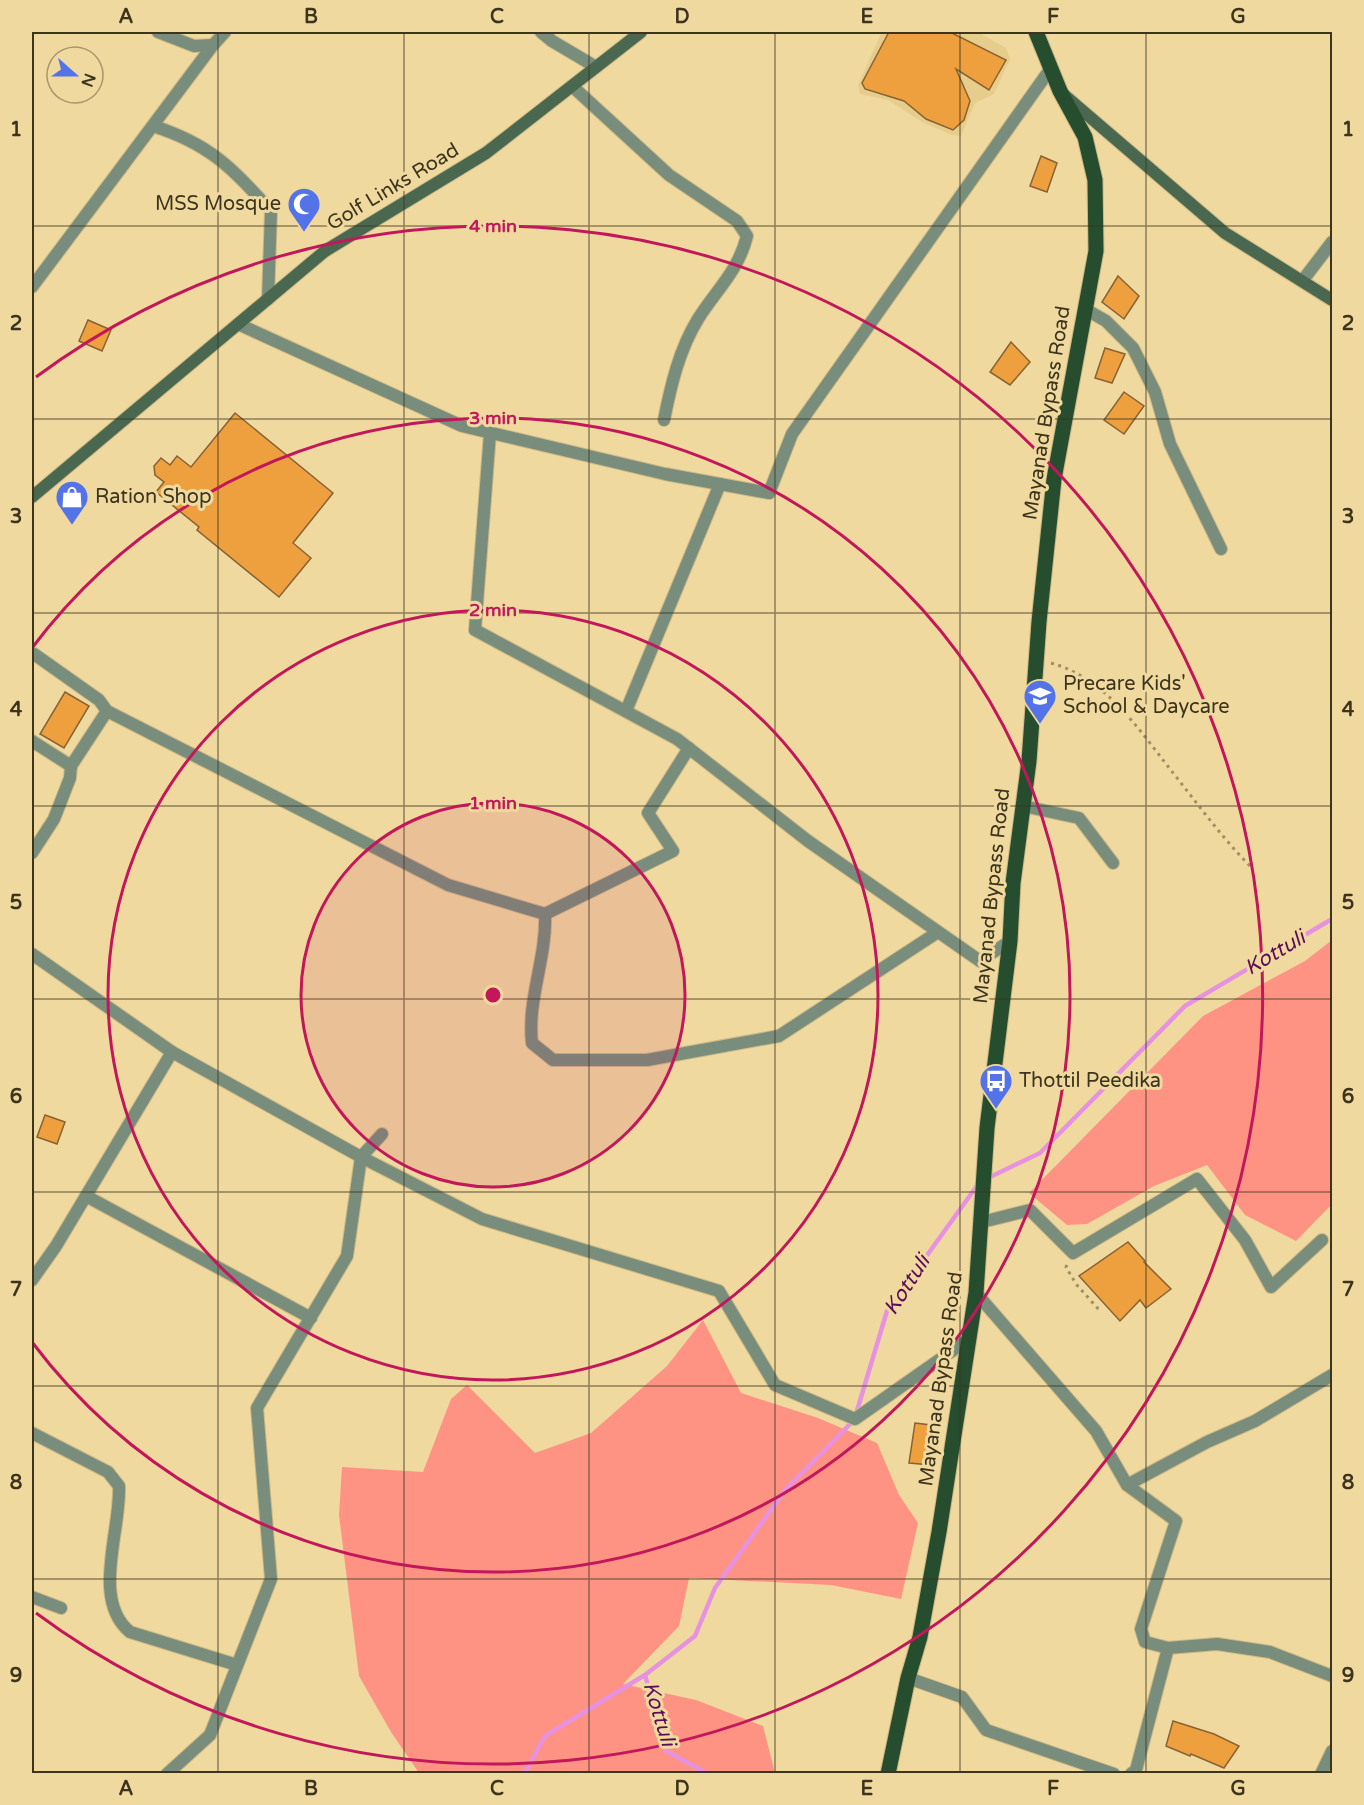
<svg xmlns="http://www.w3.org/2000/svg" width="1364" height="1805" viewBox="0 0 1364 1805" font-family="'Varela Round',sans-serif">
<rect width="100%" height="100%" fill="#f0d99f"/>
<polygon fill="#e6cd8b" points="882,32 978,32 1006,48 1010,59 994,94 975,103 961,136 952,135 922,122 888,100 860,94 858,85"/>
<g fill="#fe9383">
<polygon points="1332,940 1332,1204 1296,1241 1245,1215 1207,1165 1154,1186 1087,1224 1067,1225 1029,1193 1203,1016 1305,961"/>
<polygon points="703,1320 741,1393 818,1418 877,1443 899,1495 918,1523 901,1599 831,1585 689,1578 679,1626 623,1684 696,1700 763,1726 775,1773 419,1773 391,1732 359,1676 339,1515 342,1467 423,1472 451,1399 467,1385 535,1453 591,1433 667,1366"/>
</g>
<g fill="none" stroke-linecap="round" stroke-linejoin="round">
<g stroke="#e792e1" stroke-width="4.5">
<polyline points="986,1179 1040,1153 1185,1006 1332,919"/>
<polyline points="856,1414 887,1311 979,1183"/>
<polyline points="524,1774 545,1736 645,1675"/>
<polyline points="708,1774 666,1751 645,1675 695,1636 715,1588 785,1490 853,1421"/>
</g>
</g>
<g fill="#eda03d" stroke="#886235" stroke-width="1.5">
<polygon points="889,32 950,32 1006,60 989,90 956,69 970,101 964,120 953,130 926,119 904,101 865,89 862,83"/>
<polygon points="1041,156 1057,163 1047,192 1030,186"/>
<polygon points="1118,276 1139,296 1124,319 1102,302"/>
<polygon points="88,320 111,330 102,351 79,341"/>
<polygon points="1011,342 1030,362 1010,385 990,372"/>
<polygon points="1105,348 1125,354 1112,383 1095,378"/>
<polygon points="1124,392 1144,406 1124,434 1104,420"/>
<polygon points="235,413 333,493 293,543 311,558 279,597 197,530 199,527 156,492 164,482 155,475 154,466 161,458 170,465 177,456 191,467"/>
<polygon points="65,692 89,706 64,748 40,734"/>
<polygon points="45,1115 65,1122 57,1144 37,1137"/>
<polygon points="1128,1242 1145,1261 1144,1262 1171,1289 1146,1308 1140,1300 1120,1321 1079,1276"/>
<polygon points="915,1423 939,1426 931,1465 909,1463"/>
<polygon points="1173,1721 1214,1734 1239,1746 1224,1768 1191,1754 1190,1756 1166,1746"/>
</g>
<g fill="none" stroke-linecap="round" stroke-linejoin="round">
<g stroke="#ccb885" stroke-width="14">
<g id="street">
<polyline points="158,32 194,46 213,45 225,32"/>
<polyline points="541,32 552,41 596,67"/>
<path d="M572,86L669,175L737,221L747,236C738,272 716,290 698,319C679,350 671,385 664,420"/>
<path d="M153,126C210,144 232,168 271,211L268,299"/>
<polyline points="1303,280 1332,242"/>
<polyline points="32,287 213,45"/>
<polyline points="1085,309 1106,321 1133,348 1155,392 1170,444 1221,549"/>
<polyline points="238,324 462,426 665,474 769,493 792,434 1051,68"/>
<polyline points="490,433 475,630 677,739 808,841 980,961 1010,941"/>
<path d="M34,654L99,700L107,711L448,885L545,914C547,957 527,999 532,1043L553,1060H647L779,1036L938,932"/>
<polyline points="626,711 720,484"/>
<polyline points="32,741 71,766"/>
<polyline points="1023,806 1079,818 1113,863"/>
<polyline points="32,853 54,819 70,778 71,766 107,711"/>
<polyline points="545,914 673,851 648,813 689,748"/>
<polyline points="32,954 172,1052 361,1157 482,1219 719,1291 775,1385 855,1419 969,1339"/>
<polyline points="86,1196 311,1318"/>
<polyline points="982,1222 1030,1210 1073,1253 1197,1179 1245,1240 1271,1287 1322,1240"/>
<polyline points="32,1280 56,1246 172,1052"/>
<polyline points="976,1293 1096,1431 1127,1485 1176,1521 1141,1629 1145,1642 1168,1648 1217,1644 1270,1652 1332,1676"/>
<path d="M32,1433L108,1472L119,1486C121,1531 91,1600 130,1632L237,1665"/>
<polyline points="1127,1485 1207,1442 1255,1421 1332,1375"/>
<polyline points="32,1597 61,1608"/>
<polyline points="908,1678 962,1697 986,1730 1114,1774"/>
<polyline points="167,1774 210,1735 271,1579 257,1408 347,1256 361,1157 382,1134"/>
<polyline points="1131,1774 1136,1770 1168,1648"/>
<polyline points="1321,1774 1332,1751"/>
</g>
</g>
<g stroke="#ccb885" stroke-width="14">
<g id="secondary">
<polyline points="1063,94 1225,233 1332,300"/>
<polyline points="32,497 325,251 486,153 641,32"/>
</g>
</g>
<g stroke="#ccb885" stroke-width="17">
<polyline id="primary" points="888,1774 908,1678 920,1637 939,1532 976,1293 987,1128 1010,941 1013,883 1029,761 1039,622 1054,479 1096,251 1095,180 1085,137 1060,91 1036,32"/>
</g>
<g stroke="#a08f65" stroke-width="3" stroke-dasharray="3 4.5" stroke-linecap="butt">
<path d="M1051,663C1105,678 1137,727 1170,769C1197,803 1222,838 1253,869"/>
<polyline points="1067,1265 1066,1267 1076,1284 1101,1312"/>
</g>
<use href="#street" stroke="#788d7b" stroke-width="12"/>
<use href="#secondary" stroke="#49684f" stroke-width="12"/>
<use href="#primary" stroke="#274d2f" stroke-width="15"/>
</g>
<path fill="none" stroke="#3d341d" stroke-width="1.5" stroke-opacity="0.55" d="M218,32V1774M404,32V1774M589,32V1774M775,32V1774M960,32V1774M1146,32V1774M32,226H1332M32,419H1332M32,613H1332M32,806H1332M32,999H1332M32,1192H1332M32,1386H1332M32,1579H1332"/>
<circle cx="493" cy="995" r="192" fill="#c2185b" fill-opacity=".12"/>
<g fill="none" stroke="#c2185b" stroke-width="3">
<circle cx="493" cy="995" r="192"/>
<circle cx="493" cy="995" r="385"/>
<path d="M32 648A577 577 0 1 1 32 1342"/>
<path d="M36 377A769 769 0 1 1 36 1613"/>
</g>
<defs>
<g id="mosque-pin" transform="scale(1.725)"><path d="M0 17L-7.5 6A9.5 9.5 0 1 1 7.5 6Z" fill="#5473e8" stroke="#f0d99f"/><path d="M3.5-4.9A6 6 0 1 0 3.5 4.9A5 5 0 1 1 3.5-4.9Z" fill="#fff"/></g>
<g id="shop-pin" transform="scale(1.725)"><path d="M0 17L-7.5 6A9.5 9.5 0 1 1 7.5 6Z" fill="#5473e8" stroke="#f0d99f"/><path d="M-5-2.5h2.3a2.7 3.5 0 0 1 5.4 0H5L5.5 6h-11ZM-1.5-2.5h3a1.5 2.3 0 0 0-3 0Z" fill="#fff"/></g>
<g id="school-pin" transform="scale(1.725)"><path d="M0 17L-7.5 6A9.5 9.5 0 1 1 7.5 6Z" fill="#5473e8" stroke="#f0d99f"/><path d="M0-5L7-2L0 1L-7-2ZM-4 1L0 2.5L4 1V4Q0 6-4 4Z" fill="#fff"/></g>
<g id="bus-pin" transform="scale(1.725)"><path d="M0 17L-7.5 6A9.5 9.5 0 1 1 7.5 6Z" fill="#5473e8" stroke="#f0d99f"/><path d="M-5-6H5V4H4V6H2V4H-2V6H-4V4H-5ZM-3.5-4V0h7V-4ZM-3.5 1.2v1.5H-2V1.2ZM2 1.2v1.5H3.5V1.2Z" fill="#fff"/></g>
</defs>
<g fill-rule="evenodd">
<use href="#mosque-pin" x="304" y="204"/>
<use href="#shop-pin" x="72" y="497"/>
<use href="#school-pin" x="1040" y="696"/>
<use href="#bus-pin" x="996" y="1081"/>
</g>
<g text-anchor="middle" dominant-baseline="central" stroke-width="6" stroke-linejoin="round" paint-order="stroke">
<g font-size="20" fill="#3d341d" stroke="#f0d99f">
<text transform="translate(393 187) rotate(-31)">Golf Links Road</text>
<text transform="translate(1047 413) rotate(-81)">Mayanad Bypass Road</text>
<text transform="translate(992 896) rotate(-84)">Mayanad Bypass Road</text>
<text transform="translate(941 1379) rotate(-82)">Mayanad Bypass Road</text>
</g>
<g font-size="20" fill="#3d341d" stroke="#f0d99f" text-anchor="start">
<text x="281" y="204" text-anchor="end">MSS Mosque</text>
<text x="95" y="497">Ration Shop</text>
<text x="1063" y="684">Precare Kids'<tspan x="1063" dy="23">School &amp; Daycare</tspan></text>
<text x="1019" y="1081">Thottil Peedika</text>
</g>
<g font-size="21" font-style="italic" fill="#5a0c58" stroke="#f0d99f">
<text transform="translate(1275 953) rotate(-31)">Kottuli</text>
<text transform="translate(907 1285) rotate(-57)">Kottuli</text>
<text transform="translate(659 1714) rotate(73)">Kottuli</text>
</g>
</g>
<circle cx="493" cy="995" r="9" fill="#c2185b" stroke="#f0d99f" stroke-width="3"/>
<g font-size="18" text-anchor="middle" font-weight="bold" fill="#c2185b" stroke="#f0d99f" stroke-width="6" stroke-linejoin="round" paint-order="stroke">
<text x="493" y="232">4 min</text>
<text x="493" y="424">3 min</text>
<text x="493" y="616">2 min</text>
<text x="493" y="809">1 min</text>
</g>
<rect width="1364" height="1805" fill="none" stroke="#f0d99f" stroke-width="66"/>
<g transform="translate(75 75) rotate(111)"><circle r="28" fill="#f0d99f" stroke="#a8976b" stroke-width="1.5"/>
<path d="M0-4.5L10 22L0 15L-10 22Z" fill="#5473e8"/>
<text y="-9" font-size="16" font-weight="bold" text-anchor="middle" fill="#3d341d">N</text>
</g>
<rect x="33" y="33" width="1298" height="1739" fill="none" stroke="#3d341d" stroke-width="2"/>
<g font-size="20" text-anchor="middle" font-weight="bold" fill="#3d341d">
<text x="126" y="23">A</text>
<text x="311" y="23">B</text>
<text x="497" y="23">C</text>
<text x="682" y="23">D</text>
<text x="867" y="23">E</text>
<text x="1053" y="23">F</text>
<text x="1238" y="23">G</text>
<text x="16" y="136">1</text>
<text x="1348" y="136">1</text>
<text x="16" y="330">2</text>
<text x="1348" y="330">2</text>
<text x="16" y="523">3</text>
<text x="1348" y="523">3</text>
<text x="16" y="716">4</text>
<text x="1348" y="716">4</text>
<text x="16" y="909">5</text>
<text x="1348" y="909">5</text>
<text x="16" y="1103">6</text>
<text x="1348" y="1103">6</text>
<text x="16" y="1296">7</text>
<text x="1348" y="1296">7</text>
<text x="16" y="1489">8</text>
<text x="1348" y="1489">8</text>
<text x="16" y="1682">9</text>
<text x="1348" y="1682">9</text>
<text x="126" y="1795">A</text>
<text x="311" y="1795">B</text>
<text x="497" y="1795">C</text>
<text x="682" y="1795">D</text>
<text x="867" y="1795">E</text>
<text x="1053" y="1795">F</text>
<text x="1238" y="1795">G</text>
</g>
</svg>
